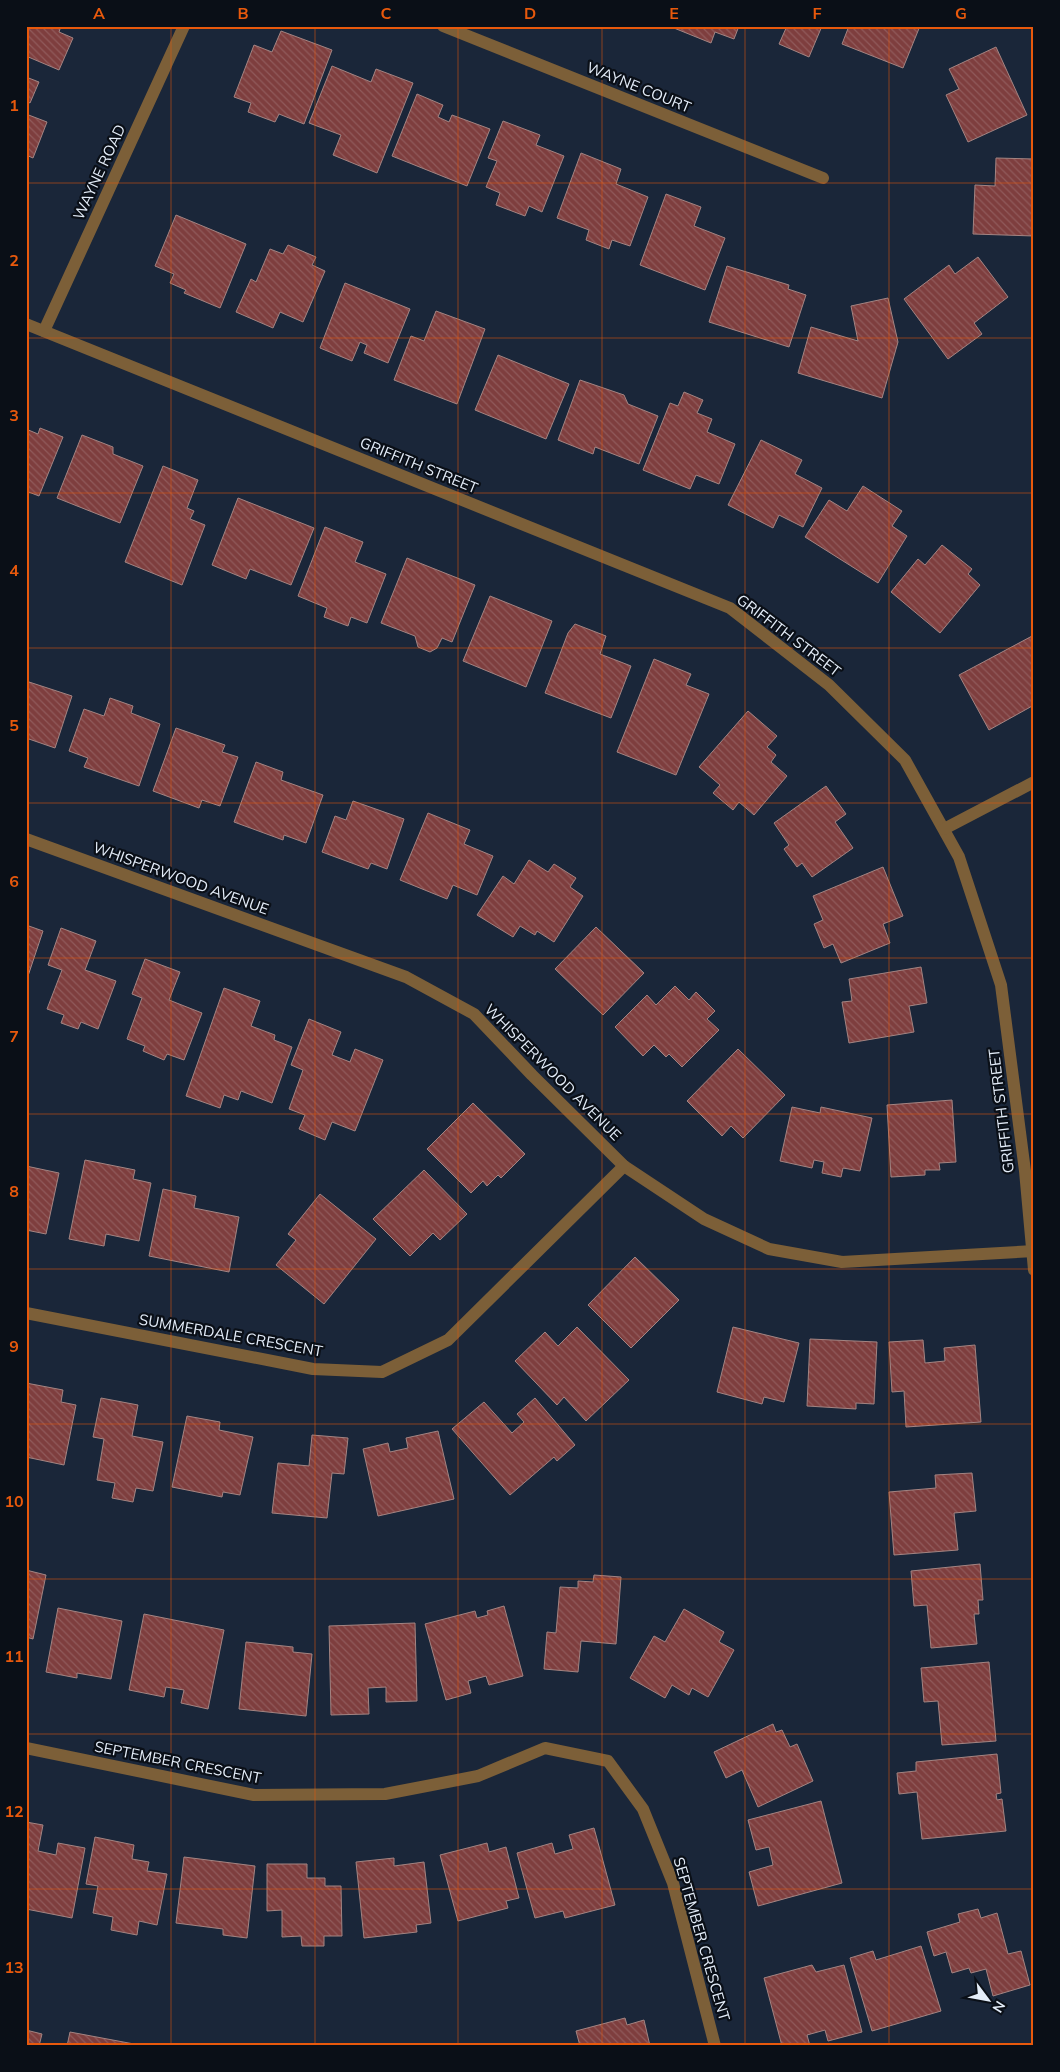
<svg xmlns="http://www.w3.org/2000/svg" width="1060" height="2072" viewBox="0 0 1060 2072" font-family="Mulish,sans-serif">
<defs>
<pattern id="building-back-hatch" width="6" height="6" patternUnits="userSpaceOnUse" patternTransform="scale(1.25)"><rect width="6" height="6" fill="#7e3e3e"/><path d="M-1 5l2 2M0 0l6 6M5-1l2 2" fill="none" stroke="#905a5b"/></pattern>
</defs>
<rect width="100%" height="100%" fill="#1a2639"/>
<g fill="url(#building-back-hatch)" stroke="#a38482">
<polygon points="26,26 61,26 59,32 73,38 59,70 26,56"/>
<polygon points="669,26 739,26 734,39 715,32 711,43"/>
<polygon points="787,26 822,26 809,57 779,44"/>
<polygon points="849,26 920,26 903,68 842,44"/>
<polygon points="281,31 332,50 304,124 279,114 275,122 248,112 251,103 234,97 254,45 272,52"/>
<polygon points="996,47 1027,115 968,142 946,95 959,89 949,69"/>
<polygon points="332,66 371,82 376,69 413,83 377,173 333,155 341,135 309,123"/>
<polygon points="26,77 39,82 30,103 26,101"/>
<polygon points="417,94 443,105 438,117 449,122 452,115 490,129 467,186 392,156"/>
<polygon points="26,114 47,122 33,158 26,155"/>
<polygon points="503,121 540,135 536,145 564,156 542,212 529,206 525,216 496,205 500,193 486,187 497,161 488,158"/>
<polygon points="581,153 621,169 616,184 648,197 630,246 612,240 609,249 586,240 589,230 557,218"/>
<polygon points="996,158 1034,159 1034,236 973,234 975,185 995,186"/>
<polygon points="666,194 701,207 694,226 725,238 705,290 640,265"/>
<polygon points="176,215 246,244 220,308 184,293 186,290 170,283 174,274 155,266"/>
<polygon points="288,245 316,257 312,265 325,271 303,322 280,312 273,328 236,312 251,279 256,282 270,249 283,254"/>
<polygon points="978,257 1008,297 974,323 982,334 948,359 904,299 949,265 955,274"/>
<polygon points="727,266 789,285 788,289 806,295 789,347 709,322"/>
<polygon points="345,283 410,309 388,363 364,353 367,345 360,342 352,361 320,348"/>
<polygon points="888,298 898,342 882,398 798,373 811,327 858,341 851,306"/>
<polygon points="436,311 485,329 457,404 394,380 411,336 424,341"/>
<polygon points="498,355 569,384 546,439 475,410"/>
<polygon points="580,380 624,395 628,404 658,416 639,464 595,447 593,454 558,440"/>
<polygon points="684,392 703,400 697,413 712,419 707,432 735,444 719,484 696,475 690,489 643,470 670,403 678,406"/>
<polygon points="40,428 63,437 39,496 26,491 26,429 38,434"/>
<polygon points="82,435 113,447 113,454 143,466 120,523 57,498"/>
<polygon points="761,440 802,460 795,474 822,488 803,527 779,515 773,528 728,505"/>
<polygon points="163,466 198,480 187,508 194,511 190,519 205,525 182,585 125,562"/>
<polygon points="863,486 902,511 892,526 907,536 878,583 805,537 829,500 847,511"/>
<polygon points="238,498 314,528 291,585 250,569 246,579 212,565"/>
<polygon points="325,527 363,542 355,562 386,574 367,623 351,617 348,626 324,617 327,608 298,596"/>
<polygon points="942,545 972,569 968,574 980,585 940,633 891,592 918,559 925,565"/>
<polygon points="407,558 475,585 452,642 442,638 437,648 430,652 418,647 415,636 381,623"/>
<polygon points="490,596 552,621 526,687 463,661"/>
<polygon points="575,624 606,636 600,654 631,666 611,718 545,693 568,633"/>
<polygon points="1034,635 1034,705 989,730 959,675"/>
<polygon points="654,659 691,674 686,685 709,694 676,775 617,752"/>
<polygon points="26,681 72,696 55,748 26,738"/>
<polygon points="110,698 133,706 131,713 160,724 139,786 84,767 88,758 69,751 84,709 104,716"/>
<polygon points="748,711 777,736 767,747 776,755 771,762 787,776 754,815 739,802 733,810 713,793 720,785 699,767"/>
<polygon points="176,728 225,745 222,752 238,757 220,806 202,800 199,808 153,791"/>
<polygon points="256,762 283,772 281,780 323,795 306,843 284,835 283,840 234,822"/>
<polygon points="826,786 846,814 835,822 853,848 812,877 802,863 797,867 784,849 789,845 774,823"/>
<polygon points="353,801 404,819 387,869 371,863 368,869 322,852 335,816 346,820"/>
<polygon points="428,813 470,830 464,844 493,856 477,895 453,885 447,899 400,880"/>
<polygon points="529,860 548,872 554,864 576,878 570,887 583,896 554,942 537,931 535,935 520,926 513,937 477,915 503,876 514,884"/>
<polygon points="883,867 903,916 883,924 890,943 841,963 833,944 824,948 814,924 823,920 813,896"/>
<polygon points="26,925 43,931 28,976 26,975"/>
<polygon points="596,927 644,973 603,1015 555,969"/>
<polygon points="61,928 96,941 85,970 116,981 98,1029 81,1022 78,1029 61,1023 64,1015 47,1009 62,970 48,965"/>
<polygon points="145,959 180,972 169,1000 202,1013 184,1060 167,1054 164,1060 143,1051 145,1046 127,1039 142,998 132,994"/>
<polygon points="921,967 927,1003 909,1006 914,1032 849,1043 842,1002 852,1001 849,979"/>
<polygon points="675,986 689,1000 696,992 715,1011 707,1019 719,1030 682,1067 669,1054 666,1057 654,1045 643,1056 615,1027 647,995 656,1005"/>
<polygon points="224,988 260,1001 251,1026 275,1035 274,1040 292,1047 272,1103 241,1091 238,1100 224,1095 220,1108 186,1096"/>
<polygon points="309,1019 341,1032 332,1055 350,1062 355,1049 383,1060 355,1131 332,1122 325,1140 299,1129 305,1115 289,1109 303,1070 291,1065"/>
<polygon points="738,1049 785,1095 743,1138 731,1126 722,1136 687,1101"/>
<polygon points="952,1100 956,1162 939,1163 940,1170 925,1170 925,1175 891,1177 887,1105"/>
<polygon points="473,1103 525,1154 501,1178 498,1175 487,1186 483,1181 471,1193 427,1149"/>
<polygon points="792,1107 820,1113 821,1107 872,1118 860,1171 843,1168 841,1177 822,1173 824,1162 814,1160 812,1168 780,1161"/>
<polygon points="85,1160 135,1170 133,1179 151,1183 139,1241 106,1234 104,1246 69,1239"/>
<polygon points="26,1166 59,1173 46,1234 26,1230"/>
<polygon points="424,1170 467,1214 440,1240 433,1233 410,1256 373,1219"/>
<polygon points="163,1189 196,1196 194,1208 239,1217 229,1272 149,1256"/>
<polygon points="320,1194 376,1239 324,1304 276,1265 296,1240 288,1234"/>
<polygon points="635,1257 679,1300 631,1348 588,1305"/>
<polygon points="577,1327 629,1380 586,1421 564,1397 557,1405 515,1361 545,1332 558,1346"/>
<polygon points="733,1327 799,1343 784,1402 764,1397 762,1404 717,1392"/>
<polygon points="810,1339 877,1342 874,1404 856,1403 856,1409 807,1406"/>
<polygon points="923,1340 925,1363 945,1361 944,1348 975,1345 981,1422 906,1427 904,1391 892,1392 889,1342"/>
<polygon points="26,1383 63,1390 61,1402 76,1405 64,1465 26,1457"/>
<polygon points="101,1398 138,1405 132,1436 163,1442 153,1491 136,1488 133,1502 112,1498 115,1483 97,1480 104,1439 93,1437"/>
<polygon points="535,1398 575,1445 557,1461 554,1457 510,1495 452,1429 484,1402 512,1433 524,1422 517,1414"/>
<polygon points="187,1416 220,1422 219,1430 253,1437 240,1495 223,1492 222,1497 172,1487"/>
<polygon points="438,1431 454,1499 378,1516 363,1449 388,1443 390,1452 408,1448 406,1438"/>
<polygon points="312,1435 348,1438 344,1474 332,1473 327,1518 272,1513 278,1463 309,1466"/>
<polygon points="972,1473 976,1511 954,1513 958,1550 894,1555 889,1492 936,1488 935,1475"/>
<polygon points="980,1564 983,1600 978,1600 979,1614 974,1614 977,1644 931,1648 927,1605 914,1606 911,1571"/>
<polygon points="26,1570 46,1575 33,1639 26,1637"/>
<polygon points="594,1575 621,1577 616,1644 581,1641 578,1672 544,1669 547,1632 556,1633 560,1587 578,1588 578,1581 593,1582"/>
<polygon points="504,1606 523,1676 489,1685 486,1676 468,1681 471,1693 446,1700 425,1624 475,1611 477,1618 488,1615 487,1611"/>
<polygon points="58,1608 122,1621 111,1679 77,1673 77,1678 46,1672"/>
<polygon points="684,1609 724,1632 719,1642 734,1650 708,1697 692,1688 689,1695 672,1685 665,1698 630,1678 654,1636 665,1642"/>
<polygon points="144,1614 224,1630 208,1709 181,1703 184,1690 166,1687 164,1697 129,1690"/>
<polygon points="415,1623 417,1701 386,1702 386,1687 368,1688 369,1714 331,1715 329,1626"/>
<polygon points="246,1642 293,1647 293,1652 312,1654 306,1716 239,1709"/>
<polygon points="989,1662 996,1741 942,1745 938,1701 924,1702 921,1668"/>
<polygon points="773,1724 776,1732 782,1730 790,1747 797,1744 813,1781 758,1807 742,1770 726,1778 714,1752"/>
<polygon points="997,1754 1001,1793 996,1794 997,1800 1002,1799 1006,1831 922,1839 917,1792 899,1794 897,1773 916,1771 916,1762"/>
<polygon points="821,1801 842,1883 758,1906 749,1872 773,1865 769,1847 756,1850 748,1820"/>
<polygon points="26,1822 43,1825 38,1851 56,1855 58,1843 85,1848 72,1918 26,1909"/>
<polygon points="594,1828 615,1905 565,1918 563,1911 535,1918 517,1853 552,1843 555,1854 573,1849 569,1835"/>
<polygon points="95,1837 134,1845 132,1859 149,1862 147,1871 167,1874 157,1925 139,1921 137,1935 111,1930 113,1917 93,1913 98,1886 86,1884"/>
<polygon points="487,1843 489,1852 506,1847 519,1898 506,1901 508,1908 458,1921 440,1855"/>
<polygon points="184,1857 255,1866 247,1938 223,1935 223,1929 176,1923"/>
<polygon points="394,1858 394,1866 424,1862 431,1923 416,1925 417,1932 364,1938 356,1862"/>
<polygon points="267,1864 307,1864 307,1878 325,1878 325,1886 341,1886 342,1936 324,1936 324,1946 302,1946 301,1936 282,1937 282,1910 267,1911"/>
<polygon points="978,1909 981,1918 997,1913 1008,1954 1021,1951 1030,1985 993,1996 986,1969 971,1973 969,1968 952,1973 946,1952 934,1956 927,1932 960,1922 958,1914"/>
<polygon points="921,1946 941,2011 872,2031 850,1958 873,1951 876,1960"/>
<polygon points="812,1965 816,1972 844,1965 862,2032 828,2041 825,2030 807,2035 810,2046 782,2046 764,1978"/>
<polygon points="625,2018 627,2025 644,2020 650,2046 580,2046 576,2031"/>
<polygon points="26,2030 42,2034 39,2046 26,2046"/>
<polygon points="70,2032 134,2044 134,2046 67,2046"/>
</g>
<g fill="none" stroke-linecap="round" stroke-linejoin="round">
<g stroke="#7c5f38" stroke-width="12">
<polyline points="443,26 823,178"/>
<polyline points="26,324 730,608 829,685 905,760 959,857 1001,985 1025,1171 1034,1270"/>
<polyline points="44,331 184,26"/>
<polyline points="944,829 1034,782"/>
<polyline points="26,839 406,977 474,1014 532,1075 624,1166 704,1219 769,1249 842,1262 1034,1251"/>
<polyline points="26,1313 313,1369 382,1372 448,1340 624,1166"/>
<polyline points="26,1748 254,1795 385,1794 478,1776 545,1748 608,1761 643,1809 673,1883 715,2046"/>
</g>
</g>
<path fill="none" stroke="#e8590c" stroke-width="1" stroke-opacity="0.55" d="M171,26V2046M315,26V2046M458,26V2046M602,26V2046M745,26V2046M889,26V2046M26,183H1034M26,338H1034M26,493H1034M26,648H1034M26,803H1034M26,958H1034M26,1114H1034M26,1269H1034M26,1424H1034M26,1579H1034M26,1734H1034M26,1889H1034"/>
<g text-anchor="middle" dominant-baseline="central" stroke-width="4.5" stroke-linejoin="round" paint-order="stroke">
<g font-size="15" fill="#e4edf9" stroke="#0a0f17">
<text transform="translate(639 87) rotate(22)">WAYNE COURT</text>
<text transform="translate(99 172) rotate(-65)">WAYNE ROAD</text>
<text transform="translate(419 465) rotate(22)">GRIFFITH STREET</text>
<text transform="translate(789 635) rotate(37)">GRIFFITH STREET</text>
<text transform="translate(181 878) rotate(20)">WHISPERWOOD AVENUE</text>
<text transform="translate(553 1072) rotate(45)">WHISPERWOOD AVENUE</text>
<text transform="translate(1001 1111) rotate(-97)">GRIFFITH STREET</text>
<text transform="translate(231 1335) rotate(10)">SUMMERDALE CRESCENT</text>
<text transform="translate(178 1762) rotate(11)">SEPTEMBER CRESCENT</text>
<text transform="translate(702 1939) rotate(74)">SEPTEMBER CRESCENT</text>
</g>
</g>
<rect width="1060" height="2072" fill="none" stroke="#0a0f17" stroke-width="55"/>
<g transform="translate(988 2000) rotate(122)" stroke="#0a0f17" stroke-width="4" paint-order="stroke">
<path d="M0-4L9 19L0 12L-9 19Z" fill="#e4edf9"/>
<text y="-8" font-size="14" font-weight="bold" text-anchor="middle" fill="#e4edf9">N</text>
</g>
<rect x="28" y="28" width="1004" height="2016" fill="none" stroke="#e8590c" stroke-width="2"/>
<g font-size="16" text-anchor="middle" font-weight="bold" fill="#e8590c">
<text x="99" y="19">A</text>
<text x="243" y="19">B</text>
<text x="386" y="19">C</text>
<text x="530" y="19">D</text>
<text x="674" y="19">E</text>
<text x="817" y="19">F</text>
<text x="961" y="19">G</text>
<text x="14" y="111">1</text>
<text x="14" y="266">2</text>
<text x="14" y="421">3</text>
<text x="14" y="576">4</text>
<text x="14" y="731">5</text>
<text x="14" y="887">6</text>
<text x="14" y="1042">7</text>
<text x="14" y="1197">8</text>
<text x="14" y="1352">9</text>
<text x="14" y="1507">10</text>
<text x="14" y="1662">11</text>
<text x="14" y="1817">12</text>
<text x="14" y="1973">13</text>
</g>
</svg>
